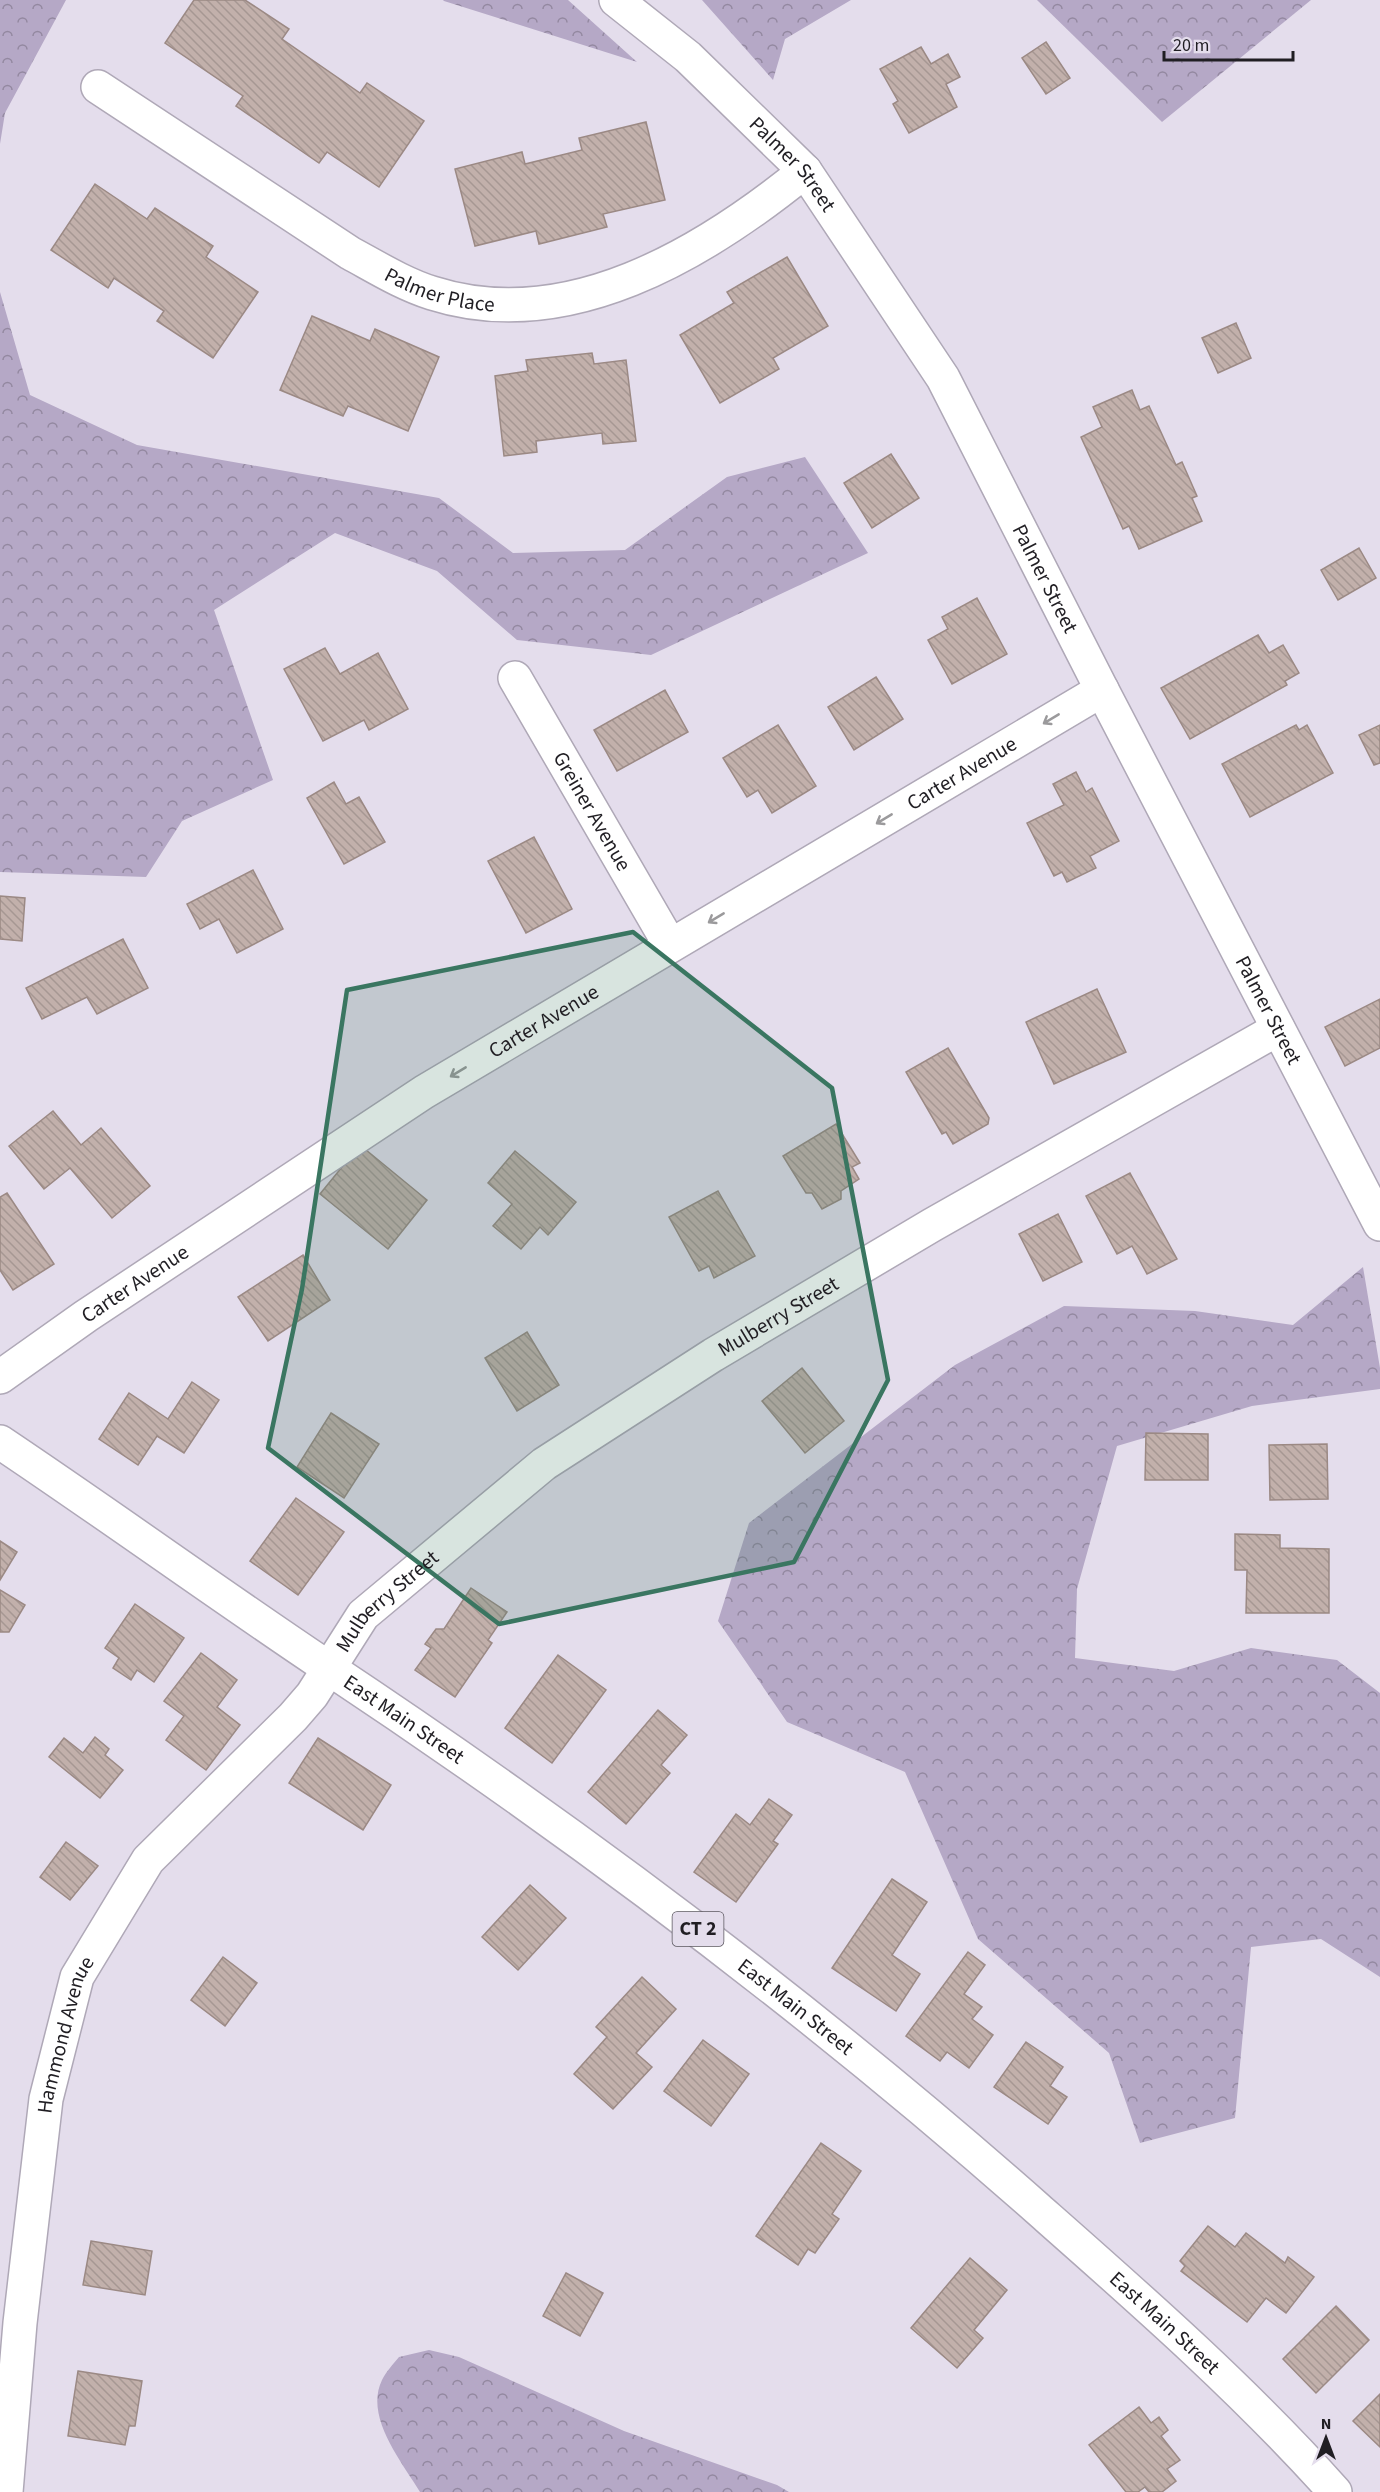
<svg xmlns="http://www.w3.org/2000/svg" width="1380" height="2492" viewBox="0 0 1380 2492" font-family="'Source Sans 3',sans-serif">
<defs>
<pattern id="forest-crowns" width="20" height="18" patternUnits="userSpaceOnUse" patternTransform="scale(1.5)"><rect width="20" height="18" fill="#b5a8c6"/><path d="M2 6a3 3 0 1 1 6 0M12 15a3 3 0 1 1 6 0" fill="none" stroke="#9388a0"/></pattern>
<pattern id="building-back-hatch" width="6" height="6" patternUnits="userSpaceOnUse" patternTransform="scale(1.5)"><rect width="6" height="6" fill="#c2b0ab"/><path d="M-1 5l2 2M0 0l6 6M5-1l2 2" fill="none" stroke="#a69793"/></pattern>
</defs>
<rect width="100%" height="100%" fill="#e4ddec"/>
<g fill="url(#forest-crowns)">
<polygon points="0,0 66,0 5,113 0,144"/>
<polygon points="443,0 568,0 637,62 444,1"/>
<polygon points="702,0 851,0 785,39 773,80"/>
<polygon points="1037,0 1311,0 1162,122"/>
<polygon points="0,292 30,395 137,445 439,498 513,553 625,550 727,477 805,457 868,553 651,655 517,640 437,571 335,533 214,610 273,780 182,821 146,877 0,872"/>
<polygon points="1363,1267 1380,1368 1380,1389 1252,1406 1117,1446 1077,1589 1075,1658 1174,1671 1251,1648 1337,1660 1380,1693 1380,1977 1321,1939 1251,1947 1235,2118 1140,2143 1109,2053 978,1939 905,1772 787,1722 718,1621 749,1523 955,1365 1064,1306 1195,1311 1293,1325"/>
<path d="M429,2350L459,2357L624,2431L777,2485L789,2492H420C402,2462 364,2417 382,2380C386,2372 393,2364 399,2357Z"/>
</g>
<g fill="url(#building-back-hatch)" stroke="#9b8984" stroke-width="1.5">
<polygon points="194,0 245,0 289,29 282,39 360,93 367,83 424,121 379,187 327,152 319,163 236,106 243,96 165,43"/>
<polygon points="1046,42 1070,78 1046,94 1022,58"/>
<polygon points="921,47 931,64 948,54 960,77 946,84 957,107 909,133 893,104 898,101 880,69"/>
<polygon points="646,122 665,200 603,214 607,227 539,244 536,231 475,246 455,169 522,152 525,164 582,150 579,138"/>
<polygon points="95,184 147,219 155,208 213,246 206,257 258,292 213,358 157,321 164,311 114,278 108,288 51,250"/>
<polygon points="787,257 828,326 773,358 779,369 720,403 680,335 734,303 727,292"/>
<polygon points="312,316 370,341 375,329 439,357 408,431 348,406 343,416 280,390"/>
<polygon points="1236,323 1251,358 1218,373 1202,338"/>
<polygon points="592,353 594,364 626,360 636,441 603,444 602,433 536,441 537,452 504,456 495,376 528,371 526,360"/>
<polygon points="1132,390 1140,410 1149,406 1176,465 1182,462 1197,496 1192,498 1202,521 1139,549 1129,526 1123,529 1081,437 1102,427 1093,407"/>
<polygon points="891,454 919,498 872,528 844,483"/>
<polygon points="1359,548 1376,578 1338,600 1321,570"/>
<polygon points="977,598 1007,654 952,684 928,640 948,629 942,617"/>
<polygon points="1258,635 1269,653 1283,645 1299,673 1285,681 1287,685 1190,739 1161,688"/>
<polygon points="325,648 340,674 378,653 408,709 369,730 364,720 323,741 284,669"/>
<polygon points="876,677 903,719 854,750 828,707"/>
<polygon points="665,690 688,732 617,771 594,730"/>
<polygon points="778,725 816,786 772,813 758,790 747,797 723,758"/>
<polygon points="1296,725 1299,730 1307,725 1333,773 1250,817 1222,764"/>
<polygon points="1380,725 1380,763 1374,765 1359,735"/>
<polygon points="1076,772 1086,792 1092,788 1119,841 1090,856 1096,868 1067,882 1062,872 1054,876 1027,823 1064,805 1053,784"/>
<polygon points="334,782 346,804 359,797 385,842 344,864 307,798"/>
<polygon points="534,837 572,909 526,933 488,861"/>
<polygon points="253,870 283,929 237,953 219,919 200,929 187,904"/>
<polygon points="0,896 25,898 22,941 0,939"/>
<polygon points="123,939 148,988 97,1014 87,997 42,1019 26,988"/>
<polygon points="1097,989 1126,1052 1054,1084 1026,1022"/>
<polygon points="1380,999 1380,1048 1345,1066 1325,1027"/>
<polygon points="948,1048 989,1118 988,1124 953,1144 946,1132 942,1134 906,1072"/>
<polygon points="53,1111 81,1145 101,1128 150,1186 112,1218 70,1168 44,1189 9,1146"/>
<polygon points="836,1124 860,1163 852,1167 859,1179 841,1191 841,1199 822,1209 812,1193 806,1193 783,1156"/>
<polygon points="360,1145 427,1200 388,1249 320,1194"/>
<polygon points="515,1151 576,1202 548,1235 540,1227 521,1249 493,1226 512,1204 488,1183"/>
<polygon points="1130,1173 1177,1259 1147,1274 1132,1246 1117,1254 1086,1196"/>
<polygon points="718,1191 755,1256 714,1278 709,1266 699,1271 669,1217"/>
<polygon points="7,1193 54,1264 13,1290 0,1270 0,1197"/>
<polygon points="1058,1214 1082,1262 1043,1281 1019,1234"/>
<polygon points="303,1255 330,1300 268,1341 238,1297"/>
<polygon points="527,1332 559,1385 517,1411 485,1358"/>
<polygon points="802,1368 844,1421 805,1453 762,1401"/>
<polygon points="192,1382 219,1400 184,1453 157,1436 138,1465 99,1439 129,1393 168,1419"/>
<polygon points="331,1413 379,1444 344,1498 297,1467"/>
<polygon points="1146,1433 1208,1434 1208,1480 1145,1480"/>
<polygon points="1327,1444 1328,1499 1270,1500 1269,1445"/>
<polygon points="296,1498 344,1532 298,1595 250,1561"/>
<polygon points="1235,1534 1280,1535 1280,1548 1329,1549 1329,1613 1246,1613 1247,1570 1235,1570"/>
<polygon points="0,1541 17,1552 0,1580"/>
<polygon points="471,1588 507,1612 488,1640 492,1643 455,1697 415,1670 431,1648 425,1644 436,1629 444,1629"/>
<polygon points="0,1590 25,1605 9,1632 0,1632"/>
<polygon points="135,1604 184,1638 154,1682 137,1670 131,1680 113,1668 119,1658 105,1648"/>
<polygon points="201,1653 237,1680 217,1707 240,1725 206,1770 166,1740 184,1716 164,1701"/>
<polygon points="558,1655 606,1690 552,1763 505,1728"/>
<polygon points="658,1710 687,1735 661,1765 670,1773 626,1824 588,1792"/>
<polygon points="95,1737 109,1749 105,1755 123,1770 100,1798 49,1757 64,1738 83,1753"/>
<polygon points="318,1738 391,1785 363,1830 289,1783"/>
<polygon points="769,1799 792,1815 773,1841 778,1844 736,1902 694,1872 736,1814 750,1825"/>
<polygon points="66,1842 98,1866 70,1900 40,1877"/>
<polygon points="892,1879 927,1902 892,1955 920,1974 896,2011 832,1968"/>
<polygon points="530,1885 566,1918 518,1970 482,1937"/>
<polygon points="968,1952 985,1965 964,1994 982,2007 972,2019 993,2035 969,2068 947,2052 940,2061 906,2036"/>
<polygon points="223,1957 257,1983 225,2026 191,2000"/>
<polygon points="642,1977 676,2009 636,2053 652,2067 613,2109 574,2074 607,2037 596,2027"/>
<polygon points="703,2040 749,2074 711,2126 664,2091"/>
<polygon points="1026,2042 1063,2067 1050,2086 1067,2097 1048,2124 994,2087"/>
<polygon points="821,2143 861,2171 832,2214 839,2219 815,2253 808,2249 798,2265 756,2236"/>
<polygon points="1208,2226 1235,2247 1246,2233 1285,2263 1288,2257 1314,2277 1286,2313 1266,2298 1247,2322 1181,2271 1185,2266 1180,2261"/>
<polygon points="91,2241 152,2251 145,2295 83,2285"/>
<polygon points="970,2258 1007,2290 974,2330 983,2338 957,2368 911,2328"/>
<polygon points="566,2273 603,2293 580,2336 543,2316"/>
<polygon points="1336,2306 1369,2340 1316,2393 1283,2359"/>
<polygon points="78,2371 142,2381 135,2426 129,2426 125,2445 68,2436"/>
<polygon points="1380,2394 1380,2447 1353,2421"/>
<polygon points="1139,2407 1151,2423 1159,2417 1168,2430 1161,2436 1180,2460 1167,2469 1176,2481 1162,2492 1149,2492 1145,2487 1138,2492 1126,2492 1089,2445"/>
</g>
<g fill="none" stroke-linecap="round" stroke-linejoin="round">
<g stroke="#afa8b7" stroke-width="36">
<g id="minor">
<path id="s1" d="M616,0L688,57L805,171L943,378L1102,690L1380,1224"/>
<path id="s2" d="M98,87L350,253C376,267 403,284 432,293C567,336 703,254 805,171"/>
<path id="s3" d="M515,678L670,945"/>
<path id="s4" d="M0,1377L86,1316L424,1092L1102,690"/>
<path id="s5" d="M6,2492L20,2323L46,2099L77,1977L148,1860L293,1717L312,1695L363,1615L544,1464L713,1355L932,1225L1278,1029"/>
</g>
</g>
<g stroke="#afa8b7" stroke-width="36">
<g id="highway">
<path id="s6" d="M0,1442C109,1515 215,1592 324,1665C574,1831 813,2010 1038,2209C1140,2299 1244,2390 1335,2492"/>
</g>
</g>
<use href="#minor" stroke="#fff" stroke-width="33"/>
<use href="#highway" stroke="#fff" stroke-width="33"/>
</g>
<defs><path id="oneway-shaft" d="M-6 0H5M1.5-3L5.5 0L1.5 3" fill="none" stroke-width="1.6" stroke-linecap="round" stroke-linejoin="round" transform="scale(1.5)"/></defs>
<g stroke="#9b9a9c">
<use href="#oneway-shaft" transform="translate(1051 719) rotate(149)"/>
<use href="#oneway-shaft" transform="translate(884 819) rotate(149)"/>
<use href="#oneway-shaft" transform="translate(716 918) rotate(149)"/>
<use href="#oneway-shaft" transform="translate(458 1072) rotate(149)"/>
</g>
<path fill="#3a7661" fill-opacity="0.2" stroke="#3a7661" stroke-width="4.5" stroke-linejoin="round" d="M633,932L832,1088L888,1380L794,1562L499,1624L268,1448L302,1289L347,990Z"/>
<g text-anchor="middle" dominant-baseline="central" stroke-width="5" stroke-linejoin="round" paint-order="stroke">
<rect fill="#e4ddec" stroke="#5b575f" stroke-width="1.5" x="672.5" y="1912" width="51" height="34" rx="4.5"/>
<g font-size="20" font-weight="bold" fill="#201e23">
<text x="698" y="1929">CT 2</text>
</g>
<g font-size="21" fill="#201e23" stroke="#e4ddec">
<text stroke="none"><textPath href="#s1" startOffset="242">Palmer Street</textPath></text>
<text stroke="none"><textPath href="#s2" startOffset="400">Palmer Place</textPath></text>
<text stroke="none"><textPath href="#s1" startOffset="729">Palmer Street</textPath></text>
<text stroke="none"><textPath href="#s4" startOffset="1136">Carter Avenue</textPath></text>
<text stroke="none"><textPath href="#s3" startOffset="154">Greiner Avenue</textPath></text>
<text stroke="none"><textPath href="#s1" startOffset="1215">Palmer Street</textPath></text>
<text stroke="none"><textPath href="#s4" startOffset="650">Carter Avenue</textPath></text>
<text stroke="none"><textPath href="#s4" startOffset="164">Carter Avenue</textPath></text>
<text stroke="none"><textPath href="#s5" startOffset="1498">Mulberry Street</textPath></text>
<text stroke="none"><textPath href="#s5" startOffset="1012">Mulberry Street</textPath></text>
<text stroke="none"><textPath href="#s6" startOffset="490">East Main Street</textPath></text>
<text stroke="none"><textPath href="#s6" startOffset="976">East Main Street</textPath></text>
<text stroke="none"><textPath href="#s5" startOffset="462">Hammond Avenue</textPath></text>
<text stroke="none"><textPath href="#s6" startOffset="1462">East Main Street</textPath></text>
</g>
</g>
<g transform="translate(1326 2438)" stroke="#e4ddec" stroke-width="4.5" paint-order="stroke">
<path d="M0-4.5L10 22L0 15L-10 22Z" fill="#201e23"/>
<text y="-9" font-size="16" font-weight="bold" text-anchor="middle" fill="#201e23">N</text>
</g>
<path d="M1164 51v9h129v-9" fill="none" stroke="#201e23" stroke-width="3"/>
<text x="1173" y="51" font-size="18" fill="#201e23" stroke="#e4ddec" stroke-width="4.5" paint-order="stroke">20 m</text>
</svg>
